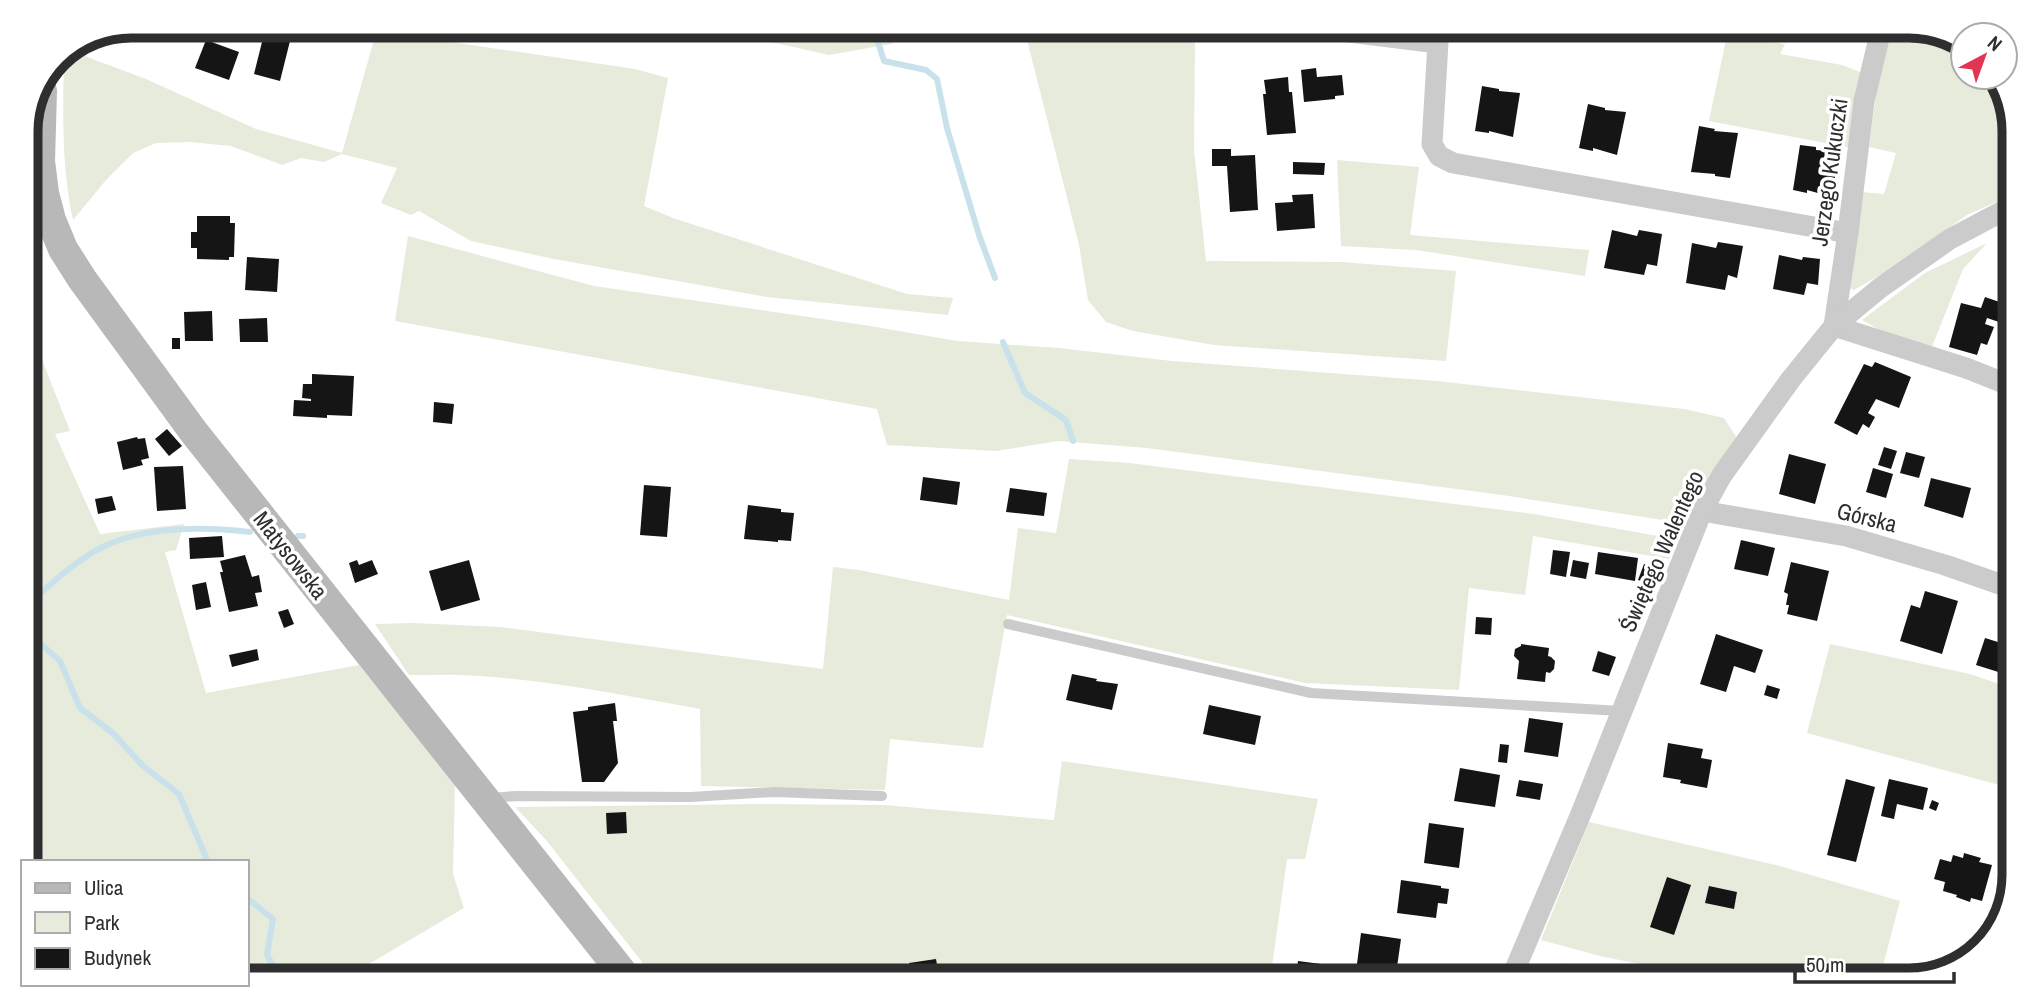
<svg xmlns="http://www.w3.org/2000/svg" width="2040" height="1007" viewBox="0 0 2040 1007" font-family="'Archivo Narrow',sans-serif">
<rect width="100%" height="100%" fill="#fff"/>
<g fill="#e6ebdc">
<polygon points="700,26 1164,26 1164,37 1195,37 1194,149 1206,261 1341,262 1456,271 1446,361 1214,345 1133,331 1106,322 1088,300 1079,245 1024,28 905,29 891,44 829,55"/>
<path d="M1894,26C1915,26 1947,30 1963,44V77H1997L2014,125V170L2002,174L2014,179V194L1967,215L1889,270L1854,290L1847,287L1862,192L1884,194L1896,153L1869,147L1878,79Z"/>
<path d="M377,29L451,42L635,69L668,78L644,206L673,218L907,294L953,298L948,315L767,297L554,259L471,241L419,211L411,215L381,203L397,168L342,154L324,162L301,158L282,165L231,146L190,142L156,143L133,153L106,180L73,220C61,164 63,111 64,54L71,51L146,79L256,129L342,153Z"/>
<polygon points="1727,35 1785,44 1780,54 1842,65 1860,72 1852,148 1709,121"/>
<polygon points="1337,160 1419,167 1410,235 1589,250 1585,276 1416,250 1341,246"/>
<polygon points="408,236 594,286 864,325 957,341 1059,348 1172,361 1437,381 1684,409 1724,418 1737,438 1682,523 1502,495 1147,448 1058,441 996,451 887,445 877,409 395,321"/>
<polygon points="1987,243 1963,269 1931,349 1878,329 1862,320 1925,273"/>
<polygon points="34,304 39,352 70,431 55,434 100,534 184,524 176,550 165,552 206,693 359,665 455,783 453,874 464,908 340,981 247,981 247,862 27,862 26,305"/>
<path d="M1069,459L1129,463L1534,514L1658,536L1675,544L1669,559L1533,536L1525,595L1469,588L1459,690L1305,683L1007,615L983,748L890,739L885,790L701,786L700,709C627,696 554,681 480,676C457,674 433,675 409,675L375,624L413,623L501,627L823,669L833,567L859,570L1009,600L1018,528L1056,533Z"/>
<polygon points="1830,644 1970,674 2014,689 2014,789 1807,733"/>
<polygon points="1062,761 1318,799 1305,859 1287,859 1270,981 657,981 546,840 515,807 763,804 884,805 1054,820"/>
<polygon points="1589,822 1780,866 1900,901 1879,981 1723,981 1600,956 1541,940"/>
<polygon points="1560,963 1626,981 1627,981 1575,981 1555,975"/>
</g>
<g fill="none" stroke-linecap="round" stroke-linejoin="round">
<g stroke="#c9e1eb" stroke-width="6">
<polyline points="873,26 884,61 926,70 937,79 947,128 979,235 995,278"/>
<polyline points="1003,342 1025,393 1066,420 1073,441"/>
<polyline points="298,536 303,536"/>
<path d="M26,606C45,589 63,572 84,558C130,525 197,526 250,532"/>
<polyline points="26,631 60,661 80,708 113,733 143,766 179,794 208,862"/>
<polyline points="247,898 273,919 267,955 282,981"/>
</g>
</g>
<g fill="#151515">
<polygon points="264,34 290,41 280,81 254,74"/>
<polygon points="206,40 239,52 229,80 195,68"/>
<polygon points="1316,68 1317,77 1342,75 1344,95 1335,96 1335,99 1304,102 1301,70"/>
<polygon points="1288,77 1289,92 1292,92 1296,133 1267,135 1263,94 1266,94 1264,80"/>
<polygon points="1482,86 1499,89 1499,91 1520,93 1513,137 1489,131 1489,133 1475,131"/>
<polygon points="1588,104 1605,108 1605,110 1626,112 1617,155 1593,148 1593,151 1579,148"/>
<polygon points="1699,126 1715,129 1714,131 1738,133 1730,178 1715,176 1715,174 1691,172"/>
<polygon points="1800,145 1816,147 1816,150 1839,152 1832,197 1807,190 1807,193 1793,190"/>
<polygon points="1212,149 1231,149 1231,156 1255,155 1258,210 1230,212 1227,166 1212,166"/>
<polygon points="1293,162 1325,163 1324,175 1293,174"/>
<polygon points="1313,194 1315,228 1277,231 1275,203 1293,202 1292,195"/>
<polygon points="197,216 230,216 230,223 235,223 234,257 229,257 229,260 197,259 197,248 191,248 191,232 197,232"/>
<polygon points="1612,230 1637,236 1639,230 1662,234 1657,266 1647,264 1644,275 1604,268"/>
<polygon points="1718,242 1743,246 1737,278 1728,275 1725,290 1686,283 1692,243 1716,248"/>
<polygon points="1779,255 1802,260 1803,257 1820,259 1818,285 1807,283 1804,295 1773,289"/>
<polygon points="247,257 279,259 277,292 245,290"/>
<polygon points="1985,297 2014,307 2014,327 1987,318 1985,324 1994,327 1987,345 1981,343 1977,355 1949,347 1961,303 1981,308"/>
<polygon points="212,311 213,341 185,341 184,312"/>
<polygon points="267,318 268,342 240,342 239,319"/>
<rect x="172" y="338" width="8" height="11"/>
<polygon points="1875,362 1911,377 1899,408 1876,399 1868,413 1875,417 1869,428 1863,424 1857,435 1834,423 1864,364 1872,367"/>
<polygon points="312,374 354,376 352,416 327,415 327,418 293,416 294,400 311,401 311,399 302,398 303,384 312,384"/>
<polygon points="434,402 454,404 452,424 433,422"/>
<polygon points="167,429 182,446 169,456 155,439"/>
<polygon points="137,437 138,439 145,438 149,458 141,460 143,465 123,470 117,442"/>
<polygon points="1884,447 1897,451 1891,469 1878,465"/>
<polygon points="1906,452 1925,457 1919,478 1900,473"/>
<polygon points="1789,454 1826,464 1815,504 1779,494"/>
<polygon points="183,466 186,509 157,511 154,467"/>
<polygon points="1873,468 1893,474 1886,498 1866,492"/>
<polygon points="923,477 960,482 957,505 920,500"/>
<polygon points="1931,478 1971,488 1963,518 1924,506"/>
<polygon points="644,485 671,487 667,537 640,535"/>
<polygon points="1010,488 1047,493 1044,516 1006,512"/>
<polygon points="112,496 116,510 98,514 95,499"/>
<polygon points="748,505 781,509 781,512 794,513 791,541 778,540 778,542 744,539"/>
<polygon points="222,536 224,557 190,559 189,538"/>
<polygon points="1741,540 1775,548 1768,576 1734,569"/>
<polygon points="1553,550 1570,552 1566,577 1550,574"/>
<polygon points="1598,552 1638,558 1635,581 1595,574"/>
<polygon points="245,555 252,577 259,575 262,592 255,593 258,606 229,612 220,572 223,572 220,561"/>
<polygon points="357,560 359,565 372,560 378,574 355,583 349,563"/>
<polygon points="469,560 480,600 441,611 429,571"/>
<polygon points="1573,560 1589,563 1586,579 1570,576"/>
<polygon points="1791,562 1829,571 1817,621 1787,614 1789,605 1786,605 1788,594 1784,592"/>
<polygon points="1644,564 1656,568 1651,584 1638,580"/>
<polygon points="206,582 211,607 196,610 192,585"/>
<polygon points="1925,591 1958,601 1942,654 1900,641 1911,605 1920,608"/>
<polygon points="288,609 294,624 284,628 278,612"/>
<polygon points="1476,617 1492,618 1491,635 1475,634"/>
<polygon points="1716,634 1763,650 1755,673 1734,666 1726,692 1700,684"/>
<polygon points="1985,638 2014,647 2014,657 2008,675 1976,665"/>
<polygon points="1521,644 1549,648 1548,656 1551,657 1555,661 1554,669 1550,673 1546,672 1545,682 1517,679 1519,661 1514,656 1515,649 1521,646"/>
<polygon points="257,649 259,660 232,667 229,655"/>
<polygon points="1598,651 1616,657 1609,676 1592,671"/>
<polygon points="1072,674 1097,679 1096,681 1118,684 1112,710 1066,700"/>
<polygon points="1767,685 1780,689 1777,699 1764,695"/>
<polygon points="615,703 617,721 613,721 618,763 604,782 582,782 573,712 588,710 588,707"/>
<polygon points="1209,705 1261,716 1255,745 1203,734"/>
<polygon points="1529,718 1563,723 1558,757 1524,752"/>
<polygon points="1668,743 1703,749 1701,758 1712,760 1707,788 1680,783 1681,780 1663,777"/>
<polygon points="1500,744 1509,745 1507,763 1498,762"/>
<polygon points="1460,768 1500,775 1495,807 1454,801"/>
<polygon points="1846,779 1875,787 1856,862 1827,855"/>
<polygon points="1889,779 1928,788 1923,810 1897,804 1894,819 1881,816"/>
<polygon points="1519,780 1543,784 1540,800 1516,796"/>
<polygon points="1932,800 1939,803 1936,811 1929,808"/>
<polygon points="626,812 627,833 607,834 606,813"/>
<polygon points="1429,823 1464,828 1459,868 1424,863"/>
<polygon points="1964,853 1981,858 1979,862 1992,865 1982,901 1971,898 1970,902 1956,897 1957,895 1943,891 1945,882 1934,879 1940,859 1951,862 1953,855 1963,858"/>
<polygon points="1667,877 1691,885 1674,935 1650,927"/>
<polygon points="1401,880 1441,886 1441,888 1449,889 1447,904 1438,903 1436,918 1397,913"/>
<polygon points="1709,886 1737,892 1734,909 1705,903"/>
<polygon points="1361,933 1401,939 1395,981 1355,979"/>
<polygon points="936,959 939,976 912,980 909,963"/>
<polygon points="1298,961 1329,965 1327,981 1296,978"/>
</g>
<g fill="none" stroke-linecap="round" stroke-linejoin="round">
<g stroke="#cbcbcb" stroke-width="10">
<polyline points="1008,624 1311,693 1621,711"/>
<polyline points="490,798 516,796 691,797 774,792 882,796"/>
<polyline points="1517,965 1554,981"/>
</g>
<g stroke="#cbcbcb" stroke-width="21">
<polyline points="1301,26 1438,43 1432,144 1439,156 1453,163 1848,233"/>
<polyline points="1882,26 1864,101 1848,233 1834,326 1966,368 2014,387"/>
<polyline points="1702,511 1846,536 1945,565 2014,589"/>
<polyline points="1510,981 1580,816 1702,511 1722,475 1791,379 1834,326 1880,288 1950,239 2001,212 2014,208"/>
</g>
<polyline stroke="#b8b8b8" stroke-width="30" points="42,91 40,161 44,193 51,220 63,249 82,279 193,431 629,981"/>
</g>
<g text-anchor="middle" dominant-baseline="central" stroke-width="7" stroke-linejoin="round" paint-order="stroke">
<g font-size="23" fill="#2e2e2e" stroke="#fff">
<text transform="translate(1829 172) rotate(-82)">Jerzego Kukuczki</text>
<text transform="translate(1867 517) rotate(14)">Górska</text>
<text transform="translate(1661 551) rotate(-66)">Świętego Walentego</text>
<text transform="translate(291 555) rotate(52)">Matysowska</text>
</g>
</g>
<path d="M0 0H2040V1007H0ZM131 38H1909A93 93 0 0 1 2002 131V875A93 93 0 0 1 1909 968H131A93 93 0 0 1 38 875V131A93 93 0 0 1 131 38Z" fill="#fff" fill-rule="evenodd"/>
<path fill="none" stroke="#2e2e2e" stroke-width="9" d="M131 38H1909A93 93 0 0 1 2002 131V875A93 93 0 0 1 1909 968H131A93 93 0 0 1 38 875V131A93 93 0 0 1 131 38Z"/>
<rect x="21" y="860" width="228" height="126" fill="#ffffff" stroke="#ababab" stroke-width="2"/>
<rect x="35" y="883" width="35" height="10" fill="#b8b8b8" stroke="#ababab" stroke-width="2"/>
<text x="84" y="895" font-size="21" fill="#2e2e2e">Ulica</text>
<rect x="35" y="912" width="35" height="21" fill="#e6ebdc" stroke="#ababab" stroke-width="2"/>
<text x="84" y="930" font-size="21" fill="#2e2e2e">Park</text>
<rect x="35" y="948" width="35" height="21" fill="#151515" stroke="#ababab" stroke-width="2"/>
<text x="84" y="965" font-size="21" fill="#2e2e2e">Budynek</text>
<g transform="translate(1984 56) rotate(41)"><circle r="33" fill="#ffffff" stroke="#ababab" stroke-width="2"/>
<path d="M0-5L12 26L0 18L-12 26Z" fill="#e13553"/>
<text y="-10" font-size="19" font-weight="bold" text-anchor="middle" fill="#2e2e2e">N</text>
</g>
<path d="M1795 972v10h159v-10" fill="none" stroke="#2e2e2e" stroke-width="3.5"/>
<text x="1806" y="972" font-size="21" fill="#2e2e2e" stroke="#ffffff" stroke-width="5" paint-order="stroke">50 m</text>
</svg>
